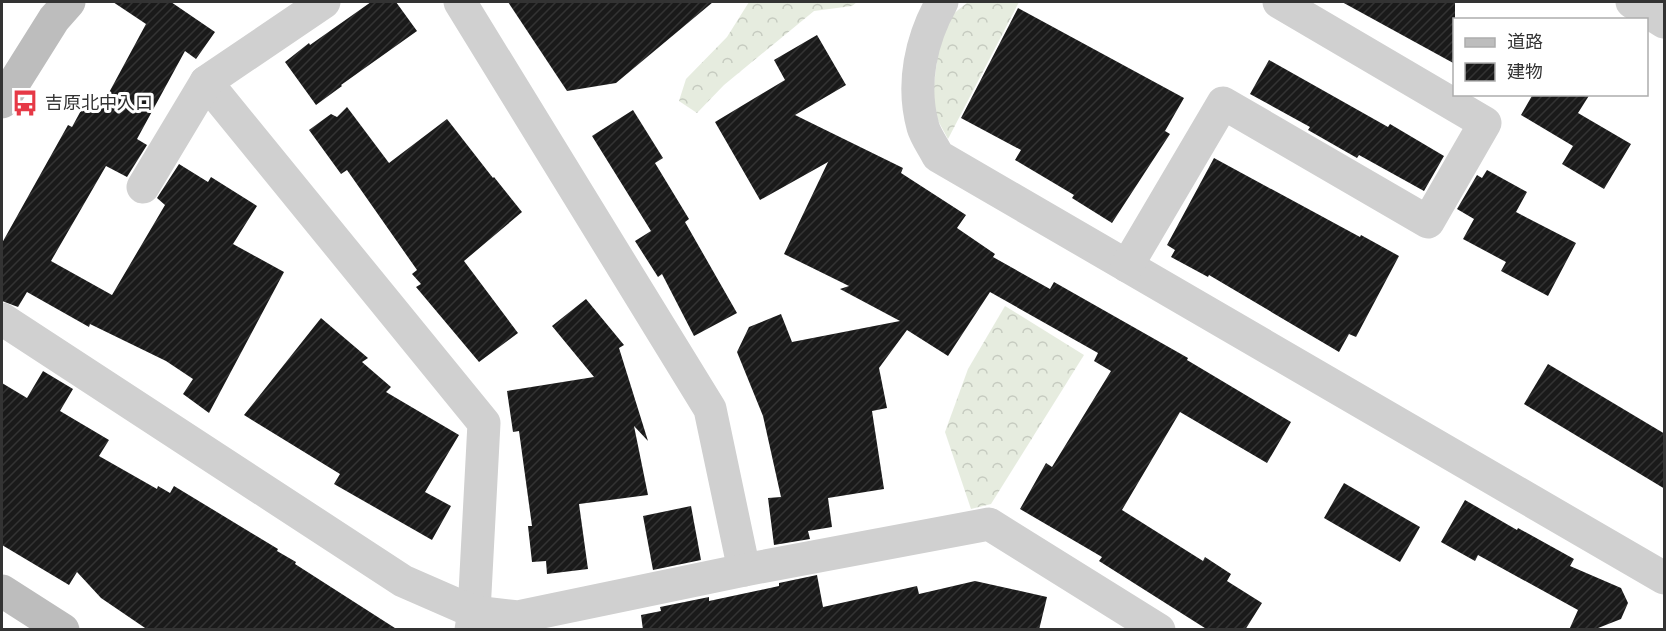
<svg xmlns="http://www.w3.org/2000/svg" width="1666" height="631" viewBox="0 0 1666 631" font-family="Figtree,'Noto Sans JP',sans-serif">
<defs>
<pattern id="forest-crowns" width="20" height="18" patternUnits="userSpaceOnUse" patternTransform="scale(1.5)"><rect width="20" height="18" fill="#e6ecdf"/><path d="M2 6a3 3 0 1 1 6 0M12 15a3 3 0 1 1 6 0" fill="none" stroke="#c6cbc0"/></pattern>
<pattern id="building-hatch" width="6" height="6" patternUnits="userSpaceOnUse" patternTransform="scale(1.5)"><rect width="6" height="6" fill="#1a1a1a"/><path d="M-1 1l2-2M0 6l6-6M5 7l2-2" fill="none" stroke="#333"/></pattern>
</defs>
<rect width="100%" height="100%" fill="#fff"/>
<g fill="url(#forest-crowns)">
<polygon points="749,2 857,2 852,6 814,11 724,85 697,113 679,101 686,79 727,37"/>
<polygon points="968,2 1019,2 948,139 936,117 933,93 939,43 952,15"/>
<polygon points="1005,306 1084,355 991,504 971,509 945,432 968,369"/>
</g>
<g fill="url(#building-hatch)">
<polygon points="113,2 171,2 215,32 196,59 185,51 137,139 147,145 127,177 106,166 51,261 112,295 165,205 157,198 179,164 208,182 211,177 257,206 233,244 284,272 209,413 183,394 193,379 166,361 90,324 89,327 27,292 18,307 2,301 2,243 68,125 72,127 84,105 98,113 146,24"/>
<polygon points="371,2 396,2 417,31 341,85 342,86 316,105 285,62 309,43 310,45"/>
<polygon points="508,2 713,2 616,83 567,91"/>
<polygon points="1342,2 1455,2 1455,64"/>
<polygon points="1018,8 1184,98 1165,131 1170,134 1112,223 1072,198 1074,195 1015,160 1021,150 961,118"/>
<polygon points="817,35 846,85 795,115 903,168 901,173 966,215 957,228 995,254 993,257 1050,289 1054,282 1188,358 1187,360 1291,422 1267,463 1180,412 1122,510 1203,561 1205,557 1231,574 1227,581 1262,603 1245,630 1208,630 1099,561 1102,557 1020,509 1046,463 1052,467 1111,371 1094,361 1098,353 990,292 948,356 907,330 879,368 887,408 872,411 884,489 828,498 832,527 808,531 810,539 774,545 768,498 781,497 763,416 737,352 749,327 781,314 792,342 900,321 840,289 849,286 784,254 828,162 760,200 715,122 785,80 774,60"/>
<polygon points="1269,60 1388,127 1390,124 1444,156 1424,191 1359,155 1357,158 1308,130 1310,127 1250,94"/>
<polygon points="1533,94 1590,94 1578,113 1631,144 1604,189 1562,164 1573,146 1521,115"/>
<polygon points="347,107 389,163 447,119 493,178 494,177 522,212 464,261 518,333 479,362 416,287 421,284 412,274 417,270 347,170 341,174 309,130 331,114 337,117"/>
<polygon points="633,110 663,158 655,163 689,219 685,222 737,313 694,336 662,274 658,277 635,241 651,231 592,136"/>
<polygon points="1214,158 1360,237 1361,235 1399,256 1356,337 1349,334 1339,352 1209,275 1208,277 1171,257 1175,250 1167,245"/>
<polygon points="1487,170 1527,192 1516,212 1576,243 1548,296 1501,271 1506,262 1463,239 1474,219 1457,209 1477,175 1482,178"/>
<polygon points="586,299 624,345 619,348 648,441 634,426 648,495 579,504 588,569 547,574 546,561 532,562 528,526 532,526 519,431 513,432 507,391 594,377 552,326"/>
<polygon points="321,318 368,358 362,362 391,387 386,392 459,435 425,492 451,506 432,540 334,484 340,474 244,415"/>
<polygon points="1548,364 1665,434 1665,489 1524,404"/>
<polygon points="43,371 73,389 60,411 109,440 99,456 157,489 158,486 170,493 174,486 278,549 277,551 296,562 295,564 398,630 148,630 101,598 77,572 69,585 2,545 2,383 27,398"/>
<polygon points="1344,483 1420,527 1400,562 1324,518"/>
<polygon points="1465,500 1517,530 1518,528 1574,559 1570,566 1621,588 1628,603 1621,619 1593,630 1569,630 1578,610 1478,555 1475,561 1441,542"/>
<polygon points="691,506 701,560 653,570 643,516"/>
<polygon points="817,575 823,607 917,586 919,594 975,581 1047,597 1039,630 643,630 641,615 661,611 660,607 709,597 709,601 779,586 779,583"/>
</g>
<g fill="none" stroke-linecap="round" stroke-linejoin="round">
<g stroke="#d0d0d0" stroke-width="33">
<polyline points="460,2 710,409 744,570"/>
<path d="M942,2C921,39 911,84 923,127C926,137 933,146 938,156L1664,578"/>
<polyline points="1632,2 1664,22"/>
<polyline points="206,82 484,423 474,612 471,630"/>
<polyline points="143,187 206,82 324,2"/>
<polyline points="1127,266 1223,103 1428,222 1485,123 1279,2"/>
<polyline points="2,319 403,581 474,612 518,617 744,570 989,524 1159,630"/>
</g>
<g stroke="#bdbdbd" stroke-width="33">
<polyline points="2,102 54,19 69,2"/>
<polyline points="2,591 63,630"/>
</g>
</g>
<defs>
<g id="bus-bare" transform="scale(2.07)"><path d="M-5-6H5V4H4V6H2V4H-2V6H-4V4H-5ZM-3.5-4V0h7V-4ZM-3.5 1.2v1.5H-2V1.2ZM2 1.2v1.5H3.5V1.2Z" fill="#e63946" stroke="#fff" stroke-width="2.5" paint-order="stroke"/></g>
</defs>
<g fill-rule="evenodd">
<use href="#bus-bare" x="25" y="103"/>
</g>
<g text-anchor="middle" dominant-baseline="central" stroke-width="6" stroke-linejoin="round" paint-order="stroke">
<g font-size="18" fill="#333" stroke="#fff" text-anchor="start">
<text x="45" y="103">吉原北中入口</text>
</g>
</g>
<rect width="1666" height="631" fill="none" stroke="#333333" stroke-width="6"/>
<rect x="1453" y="18" width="195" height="78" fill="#ffffff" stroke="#adadad" stroke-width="1.5"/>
<rect x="1465" y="38" width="30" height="9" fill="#bdbdbd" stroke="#adadad" stroke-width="1.5"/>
<text x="1507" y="48" font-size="18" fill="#333333">道路</text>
<rect x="1465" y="63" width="30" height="18" fill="url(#building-hatch)" stroke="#adadad" stroke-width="1.5"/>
<text x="1507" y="78" font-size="18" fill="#333333">建物</text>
</svg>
